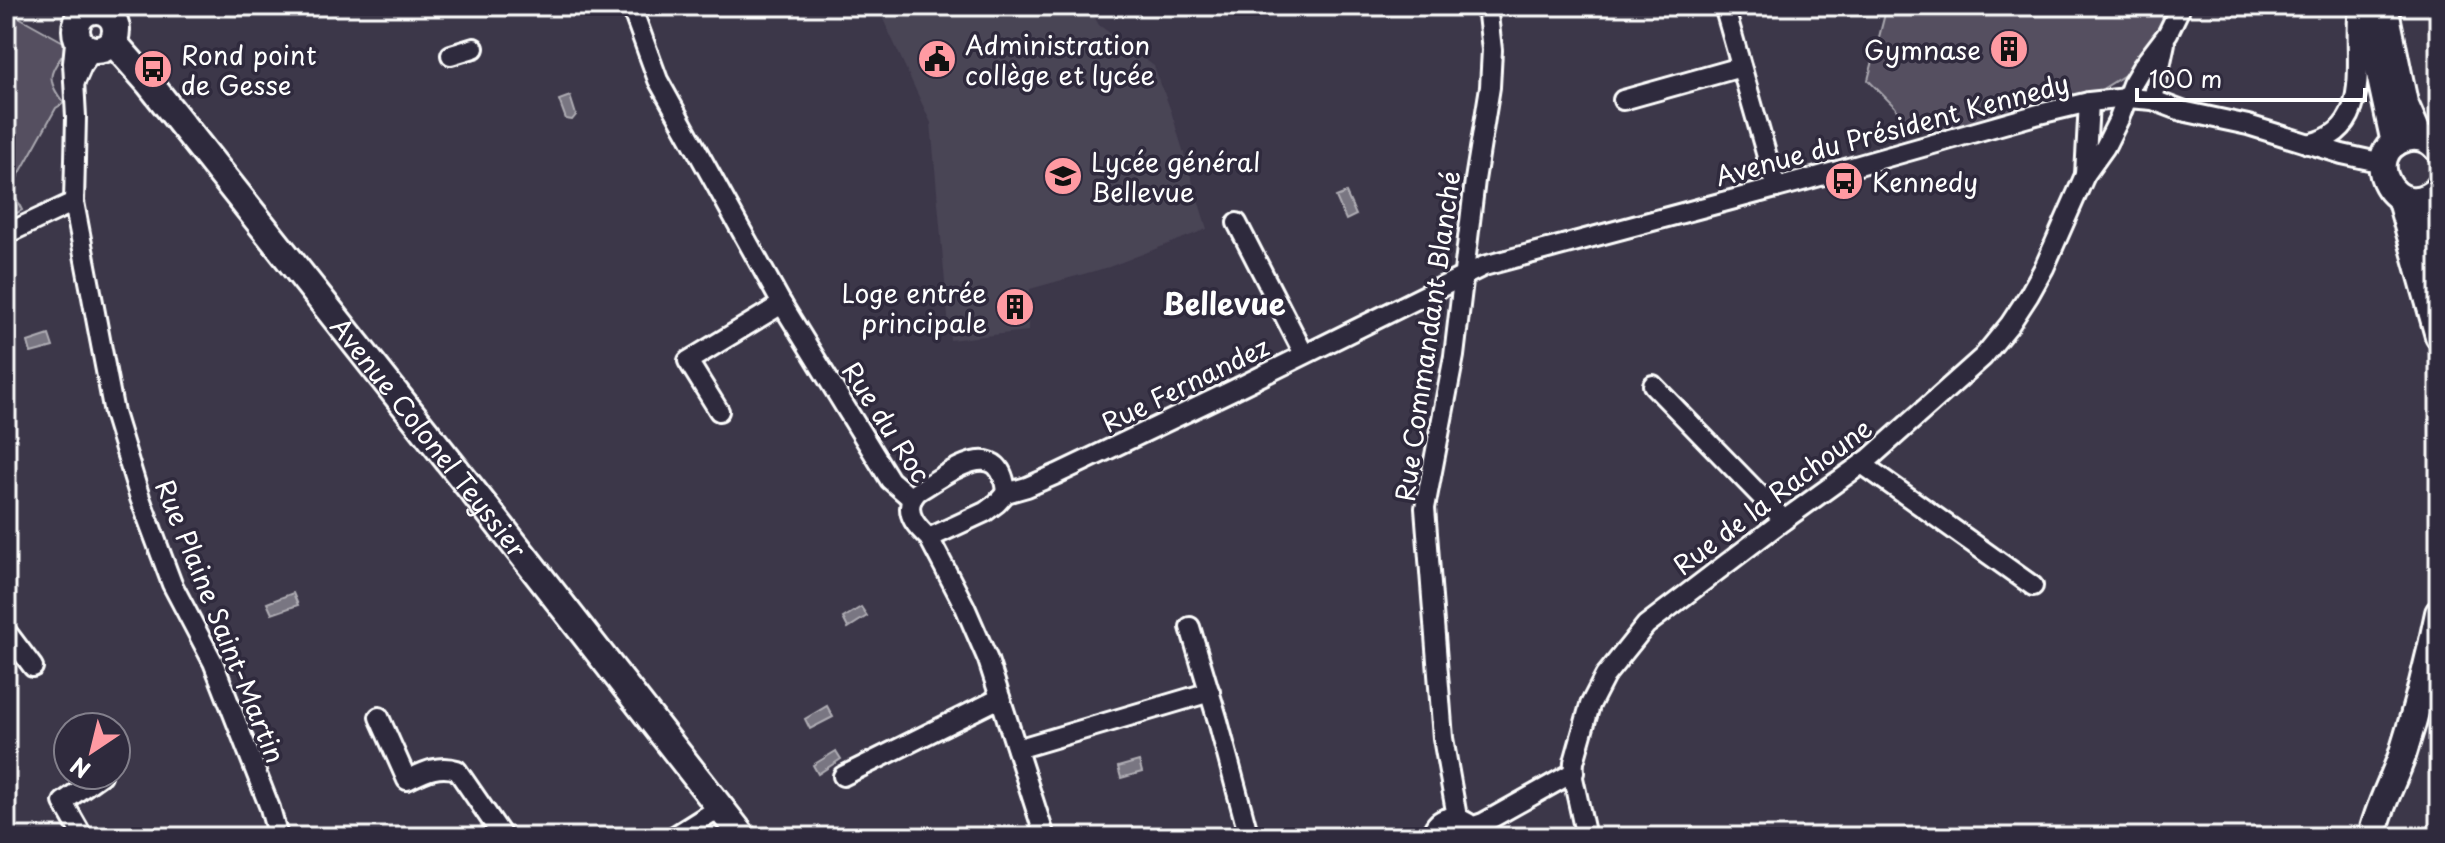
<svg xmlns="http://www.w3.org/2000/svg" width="2445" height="843" viewBox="0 0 2445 843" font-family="'Playpen Sans',sans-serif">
<rect width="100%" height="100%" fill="#3c3749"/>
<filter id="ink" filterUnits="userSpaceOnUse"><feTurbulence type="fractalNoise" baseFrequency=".0125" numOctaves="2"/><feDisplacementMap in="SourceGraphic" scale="16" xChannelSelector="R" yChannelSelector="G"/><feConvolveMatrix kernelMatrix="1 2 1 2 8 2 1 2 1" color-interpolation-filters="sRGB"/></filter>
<g filter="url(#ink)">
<polygon fill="#494455" points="877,6 1088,6 1099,25 1154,66 1171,111 1207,229 1109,267 1030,289 1028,331 950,340 931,123"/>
<g fill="#555060" stroke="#aaa8b0" stroke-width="2">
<polygon points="1887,6 2169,6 2148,48 2131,71 2096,93 1933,133 1926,130 1921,123 1905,125 1895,107 1868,80"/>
<path d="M6,10L67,44V50C49,71 45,80 64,103L56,108L11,189L22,210L6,219Z"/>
</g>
<g fill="#797682" stroke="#afadb4" stroke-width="2">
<polygon points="570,96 576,115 572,120 566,119 559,100"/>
<polygon points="1346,193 1356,215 1346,220 1336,197"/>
<polygon points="49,335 53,347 31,353 28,342"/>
<polygon points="293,593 298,605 272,614 267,603"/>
<polygon points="861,607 867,616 848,628 843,618"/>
<polygon points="827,706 833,717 810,729 805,719"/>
<polygon points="836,751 841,759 818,774 813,765"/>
<polygon points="1139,761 1142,772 1121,778 1118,767"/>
</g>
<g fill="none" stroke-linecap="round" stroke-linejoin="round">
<g stroke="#fff" stroke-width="24">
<g id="minor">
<polyline points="631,6 658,80 782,304 890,480 912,499"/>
<polyline points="1724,6 1776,188"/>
<polyline points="76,32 73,63 76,117 74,202 114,413 140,498 172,584 213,662 270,808 278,837"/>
<polyline points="451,55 474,48"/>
<polyline points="75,82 82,66 93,50"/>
<polyline points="1623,100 1741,67"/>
<polyline points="2153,100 2165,43"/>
<path d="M2308,144C2372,132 2355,66 2358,17"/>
<polyline points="2085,175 2089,102"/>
<polyline points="1237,223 1304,354"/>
<polyline points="6,234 74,202"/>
<polyline points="1653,385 1784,520"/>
<polyline points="719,411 688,361 782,304"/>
<polyline points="1862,464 2033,586"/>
<path d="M912,499C905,515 918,528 929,538L965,607L988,660L1045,837"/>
<path d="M912,499L917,492C947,474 1001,431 1006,493"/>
<polyline points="929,538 985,512 997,503 1006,493 1027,487 1057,474 1233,390 1484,266 1806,180 2039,114 2089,102 2127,98 2153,100 2182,111 2248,125 2342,154 2383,163"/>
<polyline points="1190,627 1218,721 1249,837"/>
<polyline points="6,631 33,667"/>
<path d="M379,717L407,780C424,772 438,764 457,770L503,837"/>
<polyline points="1017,749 1210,692"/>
<polyline points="843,776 1000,698"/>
<polyline points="1457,817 1443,738 1425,508 1454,356 1475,180 1490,87 1492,50 1487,6"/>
<polyline points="1471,827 1483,823 1574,772"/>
<polyline points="83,837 63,802 101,775"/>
<polyline points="673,837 719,808"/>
<path d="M1431,837C1435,818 1451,812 1468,823"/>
<polyline points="1586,837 1573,778 1574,762 1590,705 1605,676 1646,625 1784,520 1870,458 1983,357 2010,324 2029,295 2044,268 2085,175 2105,147 2119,119 2132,84 2142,67 2168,33 2181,6"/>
</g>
</g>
<g stroke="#fff" stroke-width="32">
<g id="secondary">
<polyline points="2361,6 2379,69 2395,143"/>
<polyline points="2384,6 2404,103 2419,137"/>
<circle cx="96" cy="30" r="20"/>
<path id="s1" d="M113,42L150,84L487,509L743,837"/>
<path d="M2439,150C2431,140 2419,134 2406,138C2356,152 2396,230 2439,188"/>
<polyline points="2400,197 2439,336"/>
<polyline points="2423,199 2439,265"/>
<path d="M2372,837C2378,808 2392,784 2402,756C2417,709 2429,662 2439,613"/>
</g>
</g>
<use href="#minor" stroke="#2f2a3d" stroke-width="18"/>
<use href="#secondary" stroke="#2f2a3d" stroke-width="26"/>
</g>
</g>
<defs>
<g id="building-disc" transform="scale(2)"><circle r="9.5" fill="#ff9aa2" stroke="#2f2a3d"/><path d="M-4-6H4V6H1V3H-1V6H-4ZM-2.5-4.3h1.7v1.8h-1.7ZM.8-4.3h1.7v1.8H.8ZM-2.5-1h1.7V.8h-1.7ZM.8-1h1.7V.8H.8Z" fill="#111"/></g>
<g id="civic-disc" transform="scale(2)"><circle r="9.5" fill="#ff9aa2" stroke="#2f2a3d"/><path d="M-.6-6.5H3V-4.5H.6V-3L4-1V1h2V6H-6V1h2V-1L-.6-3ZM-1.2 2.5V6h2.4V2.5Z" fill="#111"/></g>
<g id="bus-disc" transform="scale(2)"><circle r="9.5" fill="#ff9aa2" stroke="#2f2a3d"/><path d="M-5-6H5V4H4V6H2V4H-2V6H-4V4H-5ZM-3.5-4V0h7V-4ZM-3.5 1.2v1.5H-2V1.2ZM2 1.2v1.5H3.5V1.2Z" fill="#111"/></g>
<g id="school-disc" transform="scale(2)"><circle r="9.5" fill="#ff9aa2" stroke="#2f2a3d"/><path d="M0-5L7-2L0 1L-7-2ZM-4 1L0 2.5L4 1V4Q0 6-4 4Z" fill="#111"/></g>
</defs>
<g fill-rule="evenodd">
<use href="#building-disc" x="2009" y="49"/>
<use href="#civic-disc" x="937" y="59"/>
<use href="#bus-disc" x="153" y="69"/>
<use href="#school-disc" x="1063" y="176"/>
<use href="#bus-disc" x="1844" y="181"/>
<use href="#building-disc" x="1015" y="307"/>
</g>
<g text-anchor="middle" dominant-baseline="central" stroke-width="7" stroke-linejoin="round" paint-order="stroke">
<g font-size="26" fill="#fff" stroke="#2f2a3d" text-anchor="start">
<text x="965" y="44">Administration<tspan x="965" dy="30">collège et lycée</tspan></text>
<text x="1981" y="49" text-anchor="end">Gymnase</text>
<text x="181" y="54">Rond point<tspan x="181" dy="30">de Gesse</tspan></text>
<text x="1091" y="161">Lycée général<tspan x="1091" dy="30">Bellevue</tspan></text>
<text x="1872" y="181">Kennedy</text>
<text x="987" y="292" text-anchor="end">Loge entrée<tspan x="987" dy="30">principale</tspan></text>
</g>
<g font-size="26" fill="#fff" stroke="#2f2a3d">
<text transform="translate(1892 129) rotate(-15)">Avenue du Président Kennedy</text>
<text transform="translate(1427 336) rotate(-82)">Rue Commandant Blanché</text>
<text transform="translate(1185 384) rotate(-26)">Rue Fernandez</text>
<text transform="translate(887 422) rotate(57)">Rue du Roc</text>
<text stroke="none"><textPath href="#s1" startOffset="506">Avenue Colonel Teyssier</textPath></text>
<text transform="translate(1772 496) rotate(-37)">Rue de la Rachoune</text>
<text transform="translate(221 621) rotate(68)">Rue Plaine Saint-Martin</text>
</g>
<g font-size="30" font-weight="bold" fill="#fff" stroke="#2f2a3d">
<text x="1224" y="302">Bellevue</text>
</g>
</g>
<rect width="2445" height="843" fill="none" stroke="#2f2a3d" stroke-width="32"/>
<rect x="16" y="16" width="2413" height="811" fill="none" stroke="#fff" stroke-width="3" filter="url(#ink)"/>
<g transform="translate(92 751) rotate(215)"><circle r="38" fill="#2f2a3d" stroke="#827f8b" stroke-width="2"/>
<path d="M0-6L14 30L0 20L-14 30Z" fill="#ff9aa2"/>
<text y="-12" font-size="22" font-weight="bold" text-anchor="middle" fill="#ffffff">N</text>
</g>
<path d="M2137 88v12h228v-12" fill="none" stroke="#ffffff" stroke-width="4"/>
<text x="2149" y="88" font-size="24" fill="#ffffff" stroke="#2f2a3d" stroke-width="6" paint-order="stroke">100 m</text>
</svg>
